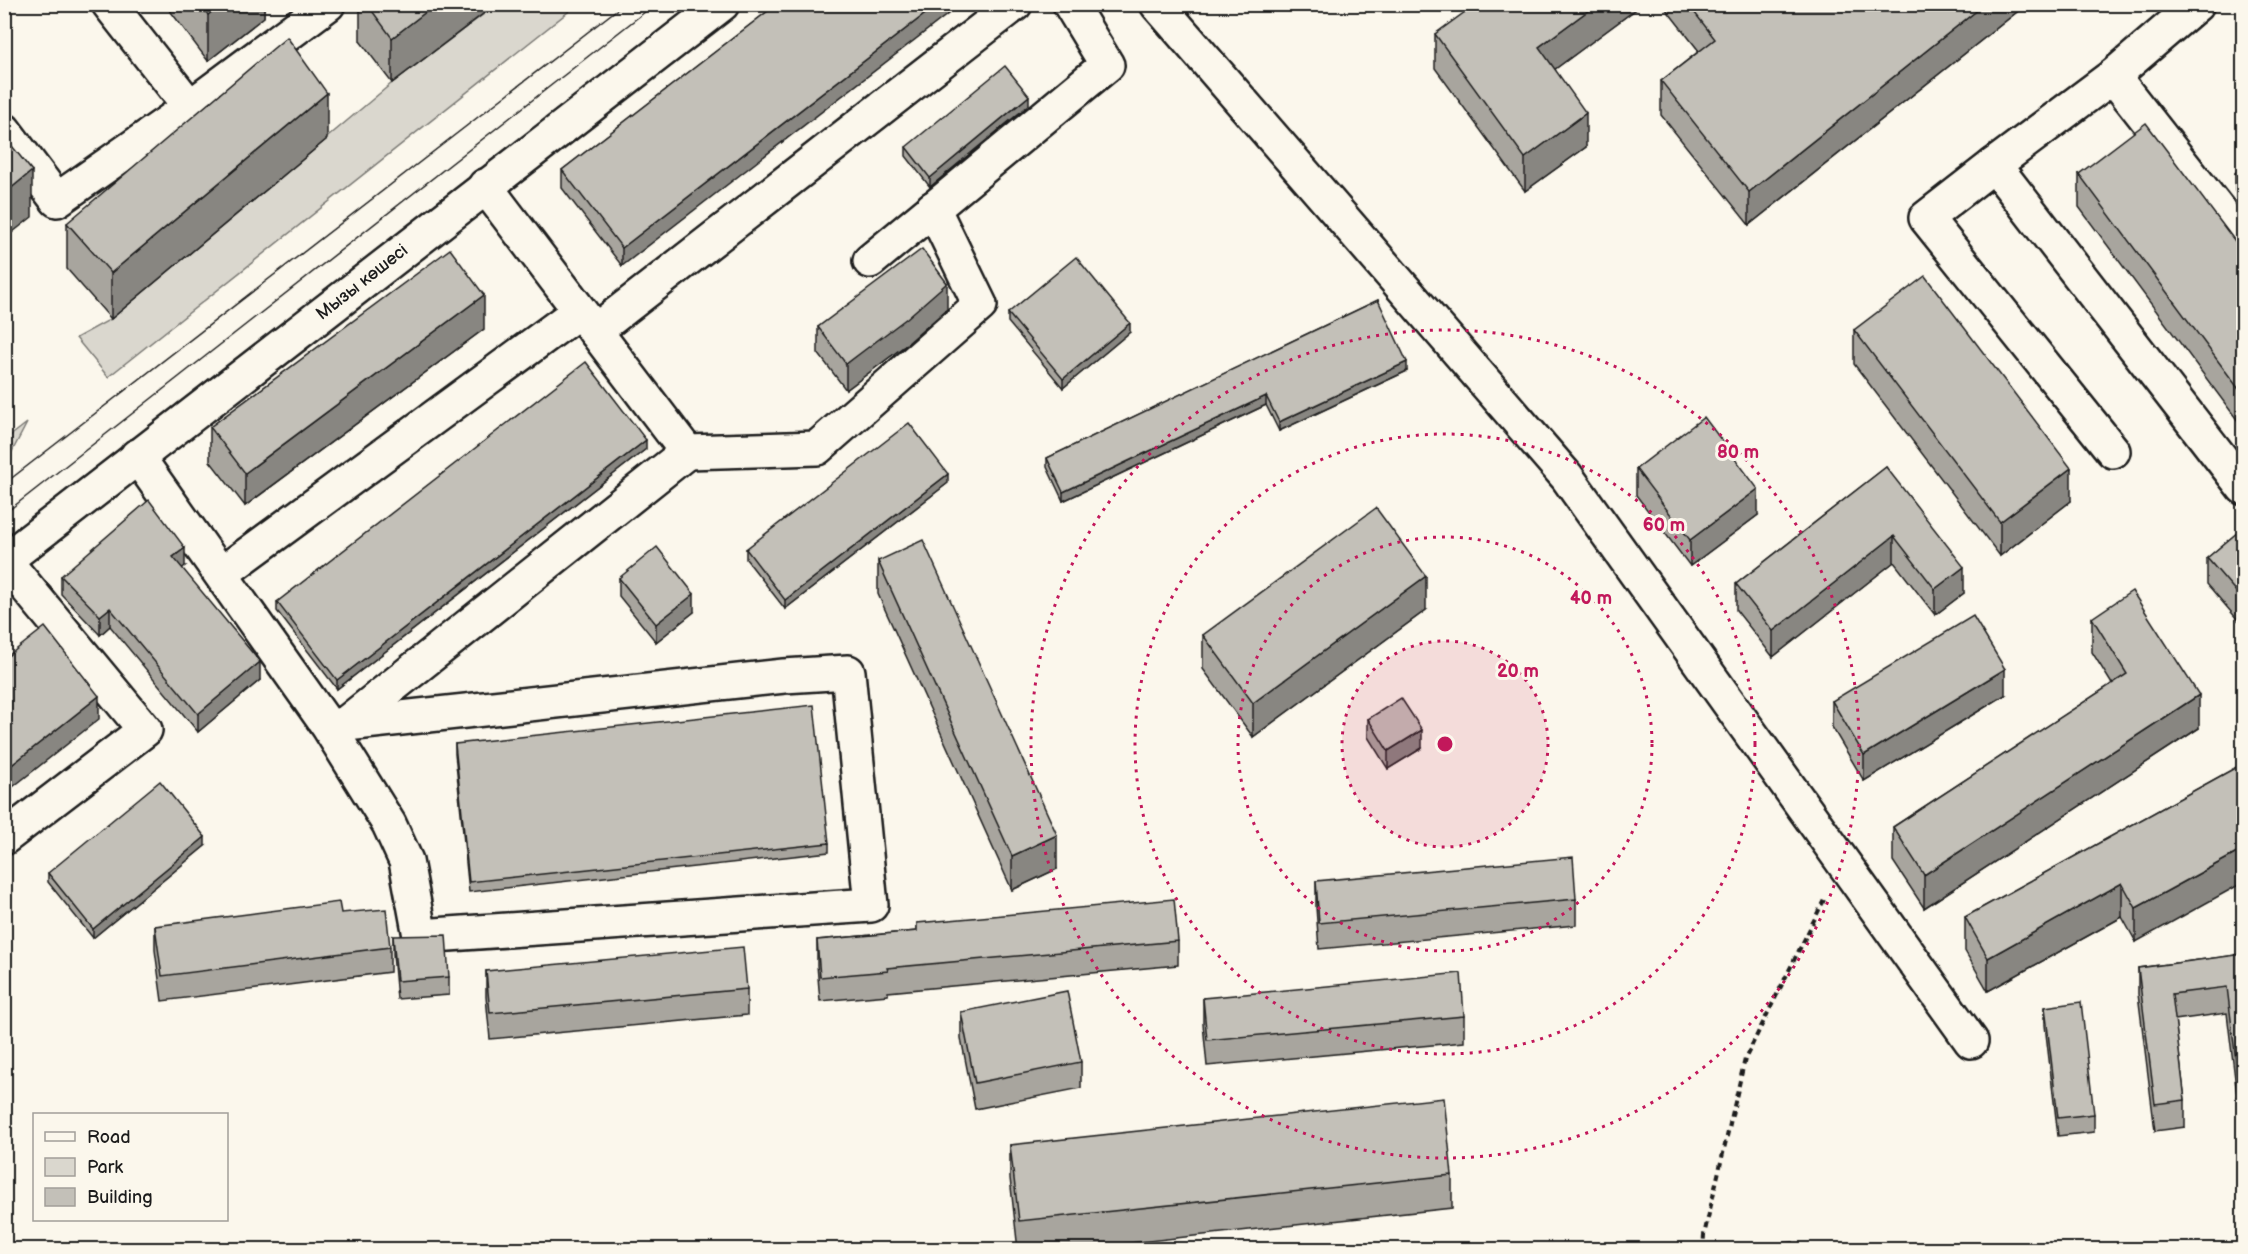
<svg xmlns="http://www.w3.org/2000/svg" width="2248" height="1254" viewBox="0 0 2248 1254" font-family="'Balsamiq Sans',sans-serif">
<rect width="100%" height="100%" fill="#fbf7ec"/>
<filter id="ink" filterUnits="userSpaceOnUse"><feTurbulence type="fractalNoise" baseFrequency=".0167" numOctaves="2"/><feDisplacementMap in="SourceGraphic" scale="12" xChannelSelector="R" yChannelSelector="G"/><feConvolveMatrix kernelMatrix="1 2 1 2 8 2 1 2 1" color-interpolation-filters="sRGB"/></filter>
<g filter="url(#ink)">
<g fill="#dad7ce" stroke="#7b7a75" stroke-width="1.5">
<polygon points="496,5 571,5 573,8 108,377 76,338 111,319 392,83"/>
<polygon points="27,423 5,465 5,440"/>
</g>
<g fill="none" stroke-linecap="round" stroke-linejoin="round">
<g stroke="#1c1c1c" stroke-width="38">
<g id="minor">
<polyline points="109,4 190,107"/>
<polyline points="1157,4 1567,477 1971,1041"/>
<polyline points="2197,4 2113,76 1994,165 2244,488"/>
<polyline points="2113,76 2244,243"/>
<polyline points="4,130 57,200 190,107 328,4"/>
<polyline points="1994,165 1926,218 2113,451"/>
<polyline points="485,186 687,452 817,448 980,305 933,208"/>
<polyline points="870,261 1107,65 1070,4"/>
<polyline points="595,331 1015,4"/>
<polyline points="137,456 328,726 389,824 406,861 420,936 871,905 848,672 784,676 328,726"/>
<polyline points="221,574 579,311"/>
<polyline points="345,724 687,452"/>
<polyline points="4,838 145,730 5,561"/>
</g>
</g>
<g stroke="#1c1c1c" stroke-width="38">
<polyline id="major" points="4,561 722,4"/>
</g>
<polyline stroke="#1c1c1c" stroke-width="4" stroke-dasharray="6 4.5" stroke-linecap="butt" points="1703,1250 1704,1235 1745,1059 1826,896"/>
<use href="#minor" stroke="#fbf7ec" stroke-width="33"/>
<use href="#major" stroke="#fbf7ec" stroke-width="33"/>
<g stroke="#1c1c1c" stroke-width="1.5">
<polyline points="4,484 624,4"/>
<polyline points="4,514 655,4"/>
</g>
</g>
<g fill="#a8a59e" stroke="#1c1c1c" stroke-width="1.5">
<polygon points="165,4 264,4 264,17 208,61"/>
<polygon points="360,4 496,4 392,83 360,41"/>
<polygon points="777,4 622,266 562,188 562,170"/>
<polygon points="1643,4 1555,69 1586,147 1525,191 1435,68 1435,34"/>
<polygon points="1662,4 2027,4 1749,225 1661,115 1661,81 1699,51"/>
<polygon points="1029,105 930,187 906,156 906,147"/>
<polygon points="327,139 111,319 67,269 67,223"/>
<polygon points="2244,166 2244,202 2235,191 2235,173"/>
<polygon points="2079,174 2244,253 2244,423 2241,425 2079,207"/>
<polygon points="1378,300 1407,371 1279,431 1266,405 1063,501 1047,467 1047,458"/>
<polygon points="947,309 907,344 846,390 818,353 818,327"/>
<polygon points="1008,313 1130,332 1063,388 1008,322"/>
<polygon points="484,329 245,506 210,461 210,427"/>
<polygon points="1854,330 2071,501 2000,556 1854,364"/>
<polygon points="646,449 337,689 277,611 277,602"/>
<polygon points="1886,467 1964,593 1935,615 1894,562 1773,657 1736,610 1736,584"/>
<polygon points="1636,469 1758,515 1690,566 1636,495"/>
<polygon points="948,483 785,609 746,559 746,549"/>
<polygon points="2244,527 2244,627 2207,584 2207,558"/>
<polygon points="878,561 1057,869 1012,890 878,594"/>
<polygon points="185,566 182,568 260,680 198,732 110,626 100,635 61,594 61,576"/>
<polygon points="619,578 694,612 656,642 619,596"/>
<polygon points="1426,610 1253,737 1203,669 1203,635"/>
<polygon points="2092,618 2199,728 1924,908 1893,861 1893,827 2112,684 2092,652"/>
<polygon points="2005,695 1864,781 1832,727 1832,701"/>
<polygon points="1368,719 1422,748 1388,769 1368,737"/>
<polygon points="455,744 829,843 829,852 469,892 455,754"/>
<polygon points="2244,763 2136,942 2122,917 1988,991 1965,951 1965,917"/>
<polygon points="205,846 93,938 48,882 48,873"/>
<polygon points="1316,881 1576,899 1576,925 1319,949 1316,907"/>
<polygon points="341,913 390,947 390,972 162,1001 155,950 155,926"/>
<polygon points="917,923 1178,941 1178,965 888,992 888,995 820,1001 817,965 817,940 917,931"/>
<polygon points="393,936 449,977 449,995 397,999 393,954"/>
<polygon points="2244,954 2244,1128 2241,1128 2227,1013 2175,1020 2185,1100 2185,1127 2155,1131 2138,994 2138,968"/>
<polygon points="486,971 747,989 747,1015 490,1039 486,997"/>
<polygon points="1203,998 1464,1016 1464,1042 1207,1066 1203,1024"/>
<polygon points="2045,1007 2094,1114 2094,1132 2058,1136 2045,1025"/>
<polygon points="961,1012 1081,1062 1081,1088 975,1109 961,1038"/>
<polygon points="1010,1145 1452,1175 1452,1208 1066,1250 1018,1250 1010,1178"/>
</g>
<g fill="#888681" stroke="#1c1c1c" stroke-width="1.5">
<polygon points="221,4 264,4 264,17 208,61 208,15"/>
<polygon points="436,4 496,4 392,83 392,38"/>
<polygon points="938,4 961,4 622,266 622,248"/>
<polygon points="1597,4 1643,4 1539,81 1539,47"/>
<polygon points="1985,4 2027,4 1749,225 1749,192"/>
<polygon points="327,93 327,139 111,319 111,273"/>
<polygon points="1029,96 1029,105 930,187 930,178"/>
<polygon points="1586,113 1586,147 1525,191 1525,158"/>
<polygon points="32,171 32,217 4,239 4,194"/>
<polygon points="947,283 947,309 907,344 846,390 846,364"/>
<polygon points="484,295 484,329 245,506 245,473"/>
<polygon points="1130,323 1130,332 1063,388 1063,379"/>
<polygon points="1407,362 1407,371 1279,431 1279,422"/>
<polygon points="2244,390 2244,423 2241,425 2241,392"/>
<polygon points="1266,396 1266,405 1063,501 1063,492"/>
<polygon points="646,440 646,449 337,689 337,680"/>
<polygon points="2071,468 2071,501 2000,556 2000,522"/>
<polygon points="948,474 948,483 785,609 785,600"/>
<polygon points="1758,489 1758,515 1690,566 1690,540"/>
<polygon points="1894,536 1894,562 1773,657 1773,631"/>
<polygon points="185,548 185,566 173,576 173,557"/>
<polygon points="1964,567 1964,593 1935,615 1935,589"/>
<polygon points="1426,576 1426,610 1253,737 1253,703"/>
<polygon points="694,594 694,612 656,642 656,624"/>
<polygon points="110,608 110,626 100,635 100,616"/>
<polygon points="260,662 260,680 198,732 198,714"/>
<polygon points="2005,669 2005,695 1864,781 1864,755"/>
<polygon points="2199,695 2199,728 1924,908 1924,875"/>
<polygon points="99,696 99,719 9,790 9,811 4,814 4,771"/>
<polygon points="1422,730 1422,748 1388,769 1388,751"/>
<polygon points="1057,835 1057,869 1012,890 1012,856"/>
<polygon points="205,837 205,846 93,938 93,929"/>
<polygon points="2244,849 2244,882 2136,942 2136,908"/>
<polygon points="2122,883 2122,917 1988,991 1988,958"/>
</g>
<g fill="#c3c0b8" stroke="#1c1c1c" stroke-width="1.5">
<polygon points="200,4 221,4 208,15"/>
<polygon points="367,4 436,4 392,38"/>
<polygon points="777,4 938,4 622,248 562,170"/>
<polygon points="1476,4 1597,4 1539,47 1586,113 1525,158 1435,34"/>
<polygon points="1688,4 1985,4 1749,192 1661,81 1715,39"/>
<polygon points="287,37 327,93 111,273 67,223"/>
<polygon points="1005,66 1029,96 930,178 906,147"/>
<polygon points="2146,123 2244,253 2244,390 2241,392 2079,174"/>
<polygon points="4,136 32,171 4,194"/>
<polygon points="2244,166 2244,184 2235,173"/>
<polygon points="450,249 484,295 245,473 210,427"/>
<polygon points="922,249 947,283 907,318 846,364 818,327"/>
<polygon points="1076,257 1130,323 1063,379 1008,313"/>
<polygon points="1925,276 2071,468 2000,522 1854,330"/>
<polygon points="1378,300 1407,362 1279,422 1266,396 1063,492 1047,458"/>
<polygon points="586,362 646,440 337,680 277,602"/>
<polygon points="1704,417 1758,489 1690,540 1636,469"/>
<polygon points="909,423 948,474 785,600 746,549"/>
<polygon points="1886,467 1964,567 1935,589 1894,536 1773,631 1736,584"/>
<polygon points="149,500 185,548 173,557 260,662 198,714 110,608 100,616 61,576"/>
<polygon points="1376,508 1426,576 1253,703 1203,635"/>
<polygon points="2244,527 2244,601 2207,558"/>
<polygon points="923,540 1057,835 1012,856 878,561"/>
<polygon points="657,547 694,594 656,624 619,578"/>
<polygon points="2132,591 2199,695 1924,875 1893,827 2127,674 2092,618"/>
<polygon points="1973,616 2005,669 1864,755 1832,701"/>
<polygon points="45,627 99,696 4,771 4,659"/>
<polygon points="1401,698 1422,730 1388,751 1368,719"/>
<polygon points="814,705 829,843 469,882 455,744"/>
<polygon points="2244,763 2244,849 2136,908 2122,883 1988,958 1965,917"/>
<polygon points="160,781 205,837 93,929 48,873"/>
<polygon points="4,782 9,788 4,792"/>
<polygon points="1573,857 1576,899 1319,923 1316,881"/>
<polygon points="1174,899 1178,941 887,968 888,971 820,977 817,940 917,931 917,923"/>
<polygon points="339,902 341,913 386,909 390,947 162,976 155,926"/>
<polygon points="446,935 449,977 397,981 393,936"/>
<polygon points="743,947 747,989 490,1013 486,971"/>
<polygon points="2244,954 2244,1101 2241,1102 2227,987 2172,994 2185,1100 2155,1104 2138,968"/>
<polygon points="1461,973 1464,1016 1207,1040 1203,998"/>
<polygon points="1067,991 1081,1062 975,1083 961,1012"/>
<polygon points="2081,1002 2094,1114 2058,1118 2045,1007"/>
<polygon points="1444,1098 1452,1175 1019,1221 1010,1145"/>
<polygon points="1793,1242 1794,1250 1710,1249"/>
</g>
</g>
<circle cx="1445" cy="744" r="103" fill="#c2185b" fill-opacity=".12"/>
<g fill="none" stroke="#c2185b" stroke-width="3" stroke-dasharray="3 6">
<circle cx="1445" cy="744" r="103"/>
<circle cx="1445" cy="744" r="207"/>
<circle cx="1445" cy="744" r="310"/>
<circle cx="1445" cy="744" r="414"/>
</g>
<g text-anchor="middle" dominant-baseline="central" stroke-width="6" stroke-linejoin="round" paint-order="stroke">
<g font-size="18" fill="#1c1c1c" stroke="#fbf7ec">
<text transform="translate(362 282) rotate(-38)">Мызы көшесі</text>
</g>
</g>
<circle cx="1445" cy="744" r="9" fill="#c2185b" stroke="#fbf7ec" stroke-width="3"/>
<g font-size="18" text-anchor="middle" font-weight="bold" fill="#c2185b" stroke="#fbf7ec" stroke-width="6" stroke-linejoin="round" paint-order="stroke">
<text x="1738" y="458">80 m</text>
<text x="1664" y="531">60 m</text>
<text x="1591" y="604">40 m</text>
<text x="1518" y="677">20 m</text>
</g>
<rect width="2248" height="1254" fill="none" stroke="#fbf7ec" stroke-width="24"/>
<rect x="12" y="12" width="2224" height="1230" fill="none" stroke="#1c1c1c" stroke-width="2" filter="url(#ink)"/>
<rect x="33" y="1113" width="195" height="108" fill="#fbf7ec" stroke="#a29f99" stroke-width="1.5"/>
<rect x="45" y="1132" width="30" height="9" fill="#fbf7ec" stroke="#a29f99" stroke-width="1.5"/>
<text x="87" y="1143" font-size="18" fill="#1c1c1c">Road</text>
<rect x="45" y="1158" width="30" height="18" fill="#dad7ce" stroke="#a29f99" stroke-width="1.5"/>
<text x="87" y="1173" font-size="18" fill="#1c1c1c">Park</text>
<rect x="45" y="1188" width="30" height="18" fill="#c3c0b8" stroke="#a29f99" stroke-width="1.5"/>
<text x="87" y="1203" font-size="18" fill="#1c1c1c">Building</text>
</svg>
